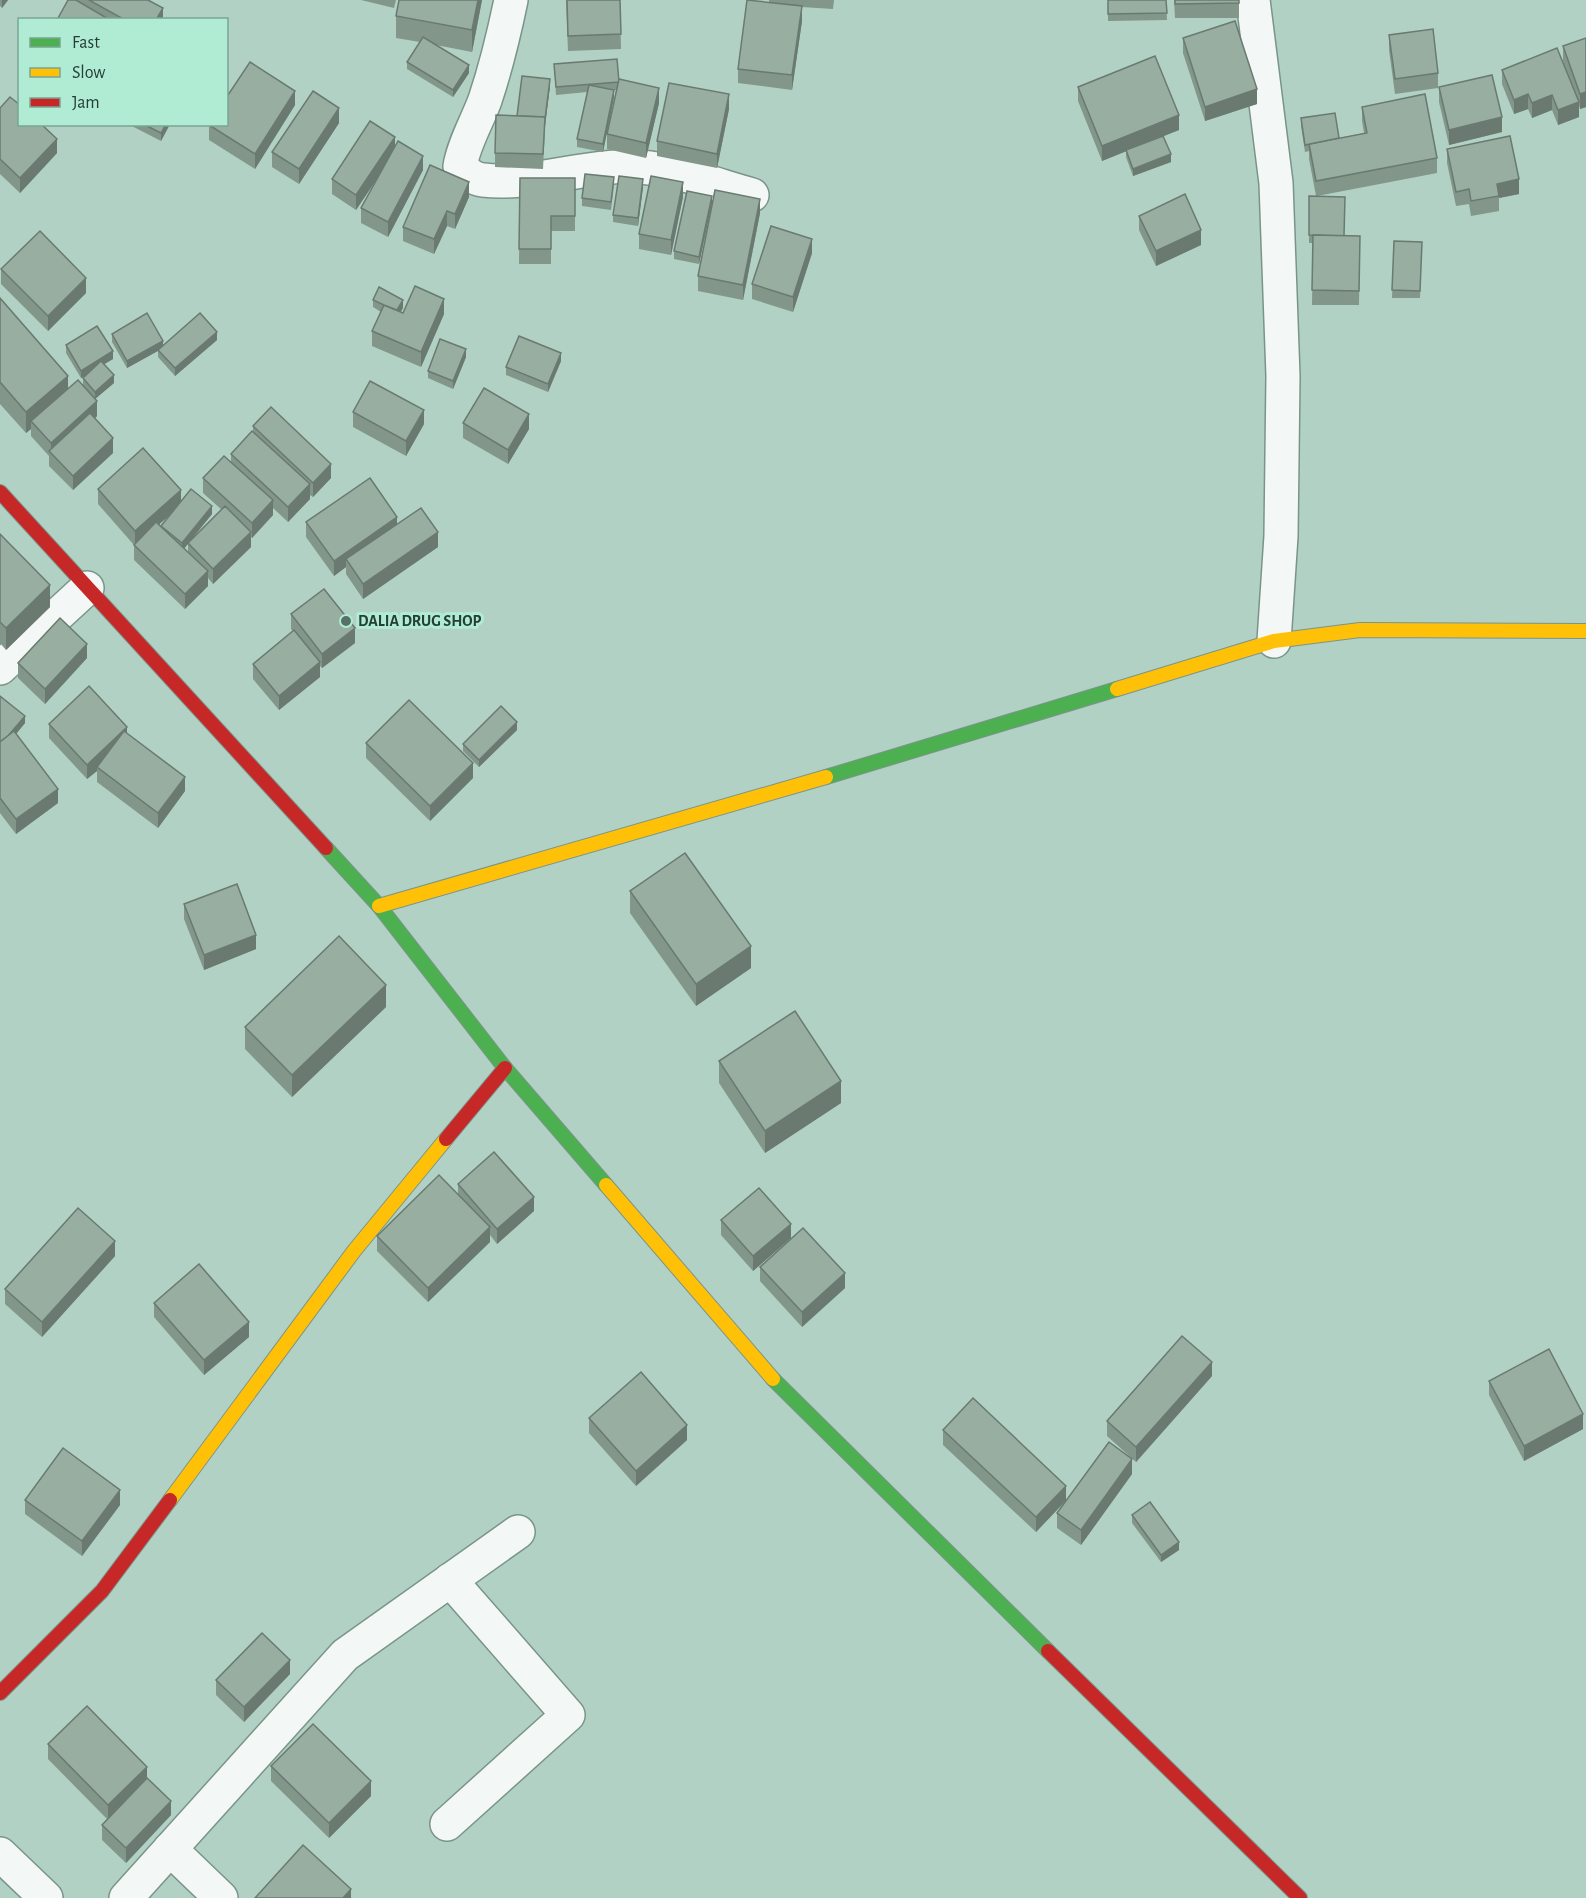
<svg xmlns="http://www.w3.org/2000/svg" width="1586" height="1898" viewBox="0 0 1586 1898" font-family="'Alegreya Sans',sans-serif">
<rect width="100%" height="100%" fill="#b0d1c4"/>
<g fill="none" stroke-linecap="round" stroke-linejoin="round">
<g stroke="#7b948a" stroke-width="36">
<g id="street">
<path d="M511,0C504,34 496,67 485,100C477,122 464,143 460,166C467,173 473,179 483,180C535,186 588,163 640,167C678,170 716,185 752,195"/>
<polyline points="1253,0 1276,183 1283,376 1281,536 1274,641"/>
<polyline points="0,668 87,588"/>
<polyline points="447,1824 568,1715 450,1580"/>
<polyline points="170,1849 221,1898"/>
<polyline points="0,1854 46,1898"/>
<polyline points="126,1898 345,1655 518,1532"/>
</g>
</g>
<g stroke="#7b948a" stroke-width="16">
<g id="fast">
<polyline points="826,777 1117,689"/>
<polyline points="326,848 379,906 505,1068 606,1185"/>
<polyline points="773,1379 1048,1651"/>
</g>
</g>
<g stroke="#7b948a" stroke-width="16">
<g id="slow">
<polyline points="1117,689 1274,641 1360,630 1586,631"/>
<polyline points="379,906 826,777"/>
<polyline points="606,1185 773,1379"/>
<polyline points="170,1500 354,1251 446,1139"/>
</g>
</g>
<g stroke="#7b948a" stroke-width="16">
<g id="jam">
<polyline points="0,492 326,848"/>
<polyline points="446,1139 505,1068"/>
<polyline points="1048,1651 1300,1898"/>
<polyline points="0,1693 102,1591 170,1500"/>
</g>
</g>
<use href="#street" stroke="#f3f8f6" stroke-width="33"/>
<use href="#fast" stroke="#4caf50" stroke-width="14"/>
<use href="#slow" stroke="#ffc107" stroke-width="14"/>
<use href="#jam" stroke="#c62828" stroke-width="14"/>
</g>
<g fill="#82968a" fill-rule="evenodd">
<polygon points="0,0 8,0 2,8 0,6"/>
<polygon points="68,0 148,0 163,20 57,20"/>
<polygon points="361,0 396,0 394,8"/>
<polygon points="399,0 482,0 472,52 436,45 469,73 453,97 407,69 407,62 420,42 396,38 396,16"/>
<polygon points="566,0 620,0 621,49 568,51"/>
<polygon points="769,0 834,0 833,9 802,7 802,21 792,90 738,83 738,69 769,2"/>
<polygon points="1108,0 1166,0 1167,20 1108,21"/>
<polygon points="1174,0 1239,0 1239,18 1175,18"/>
<polygon points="1389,35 1438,73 1438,88 1395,94 1389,50"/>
<polygon points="1183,38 1257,104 1205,121 1183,53"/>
<polygon points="1586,38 1586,107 1580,109 1579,105 1579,117 1558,125 1552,110 1532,118 1528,109 1514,114 1502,84 1502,70 1569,78 1563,61 1563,46"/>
<polygon points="554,64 619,80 659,103 646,158 607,149 607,134 617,90 614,90 614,97 603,152 577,147 577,139 587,92 556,95"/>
<polygon points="550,86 545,126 543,169 495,167 495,153 517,116"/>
<polygon points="1078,87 1179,130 1163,136 1171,162 1133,176 1126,157 1126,151 1102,161 1078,101"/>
<polygon points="1439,87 1502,132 1449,145 1439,102"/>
<polygon points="295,105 255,169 209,140 209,125"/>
<polygon points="1362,107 1437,158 1437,173 1317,196 1345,236 1360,236 1359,305 1312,305 1313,243 1309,243 1309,196 1316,196 1309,159 1309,151 1305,152 1301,126 1301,118 1339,138 1364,133 1362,121"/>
<polygon points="0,108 57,153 20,193 0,174"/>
<polygon points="729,109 717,168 657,156 657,141"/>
<polygon points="339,123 299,184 272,167 272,152"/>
<polygon points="128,124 170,124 161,141"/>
<polygon points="395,146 423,170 388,237 361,223 361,208 378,177 356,210 332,194 332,179"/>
<polygon points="1447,149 1519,194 1499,198 1499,211 1471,216 1469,204 1456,206 1447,163"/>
<polygon points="520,178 575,178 575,231 551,231 551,264 519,264"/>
<polygon points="614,185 611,210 582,206 582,198"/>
<polygon points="643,187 638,226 613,222 613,215"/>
<polygon points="469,197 455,229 447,226 434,254 403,241 403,227"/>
<polygon points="683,197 671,255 639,249 639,234"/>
<polygon points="712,203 699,264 674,259 674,251"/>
<polygon points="760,213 743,300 698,291 698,276"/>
<polygon points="1139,216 1201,245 1156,266 1139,230"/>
<polygon points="1394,241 1422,242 1420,298 1392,298"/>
<polygon points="812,253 793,312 752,299 752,284"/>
<polygon points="1,269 86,293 48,331 1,284"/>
<polygon points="0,298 68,389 83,385 83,378 84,377 81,378 66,353 66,345 113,359 104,364 114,383 95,399 97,416 95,419 113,453 73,490 49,466 49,456 31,436 31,429 26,433 0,404"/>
<polygon points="373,300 403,308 400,312 403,313 444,314 421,367 372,346 372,331 381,312 373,307"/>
<polygon points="112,334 163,346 217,340 175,376 158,357 158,351 127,368 112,342"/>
<polygon points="466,357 453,389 428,378 428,371"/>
<polygon points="561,361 548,392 506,375 506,367"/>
<polygon points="353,412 424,424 406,456 353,427"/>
<polygon points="463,423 529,429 508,464 463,438"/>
<path d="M253,426L331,478L313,497L310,495V499L288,522L273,508V515L252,538L251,537V547L213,584L208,578V586L185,609L134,560V545L98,504V489L181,502L212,514L192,539L222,510L203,493V478L231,462V454L253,432ZM172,512L161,526L159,524ZM188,544V552L184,549Z"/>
<polygon points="306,522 397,524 438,547 363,599 346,574 346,567 334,576 306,537"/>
<polygon points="0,534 50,607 6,650 0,643"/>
<polygon points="291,614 355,643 322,668 320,666 320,677 279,710 253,679 253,664 293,631 291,629"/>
<polygon points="87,658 45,704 18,678 18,663"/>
<polygon points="0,696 25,723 16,734 58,803 16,834 0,813"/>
<polygon points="49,724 127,733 185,791 158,828 97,782 97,771 87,779 49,738"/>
<polygon points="517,730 479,767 463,751 463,744"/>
<polygon points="366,743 473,778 430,821 366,758"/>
<polygon points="630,891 751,968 696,1006 630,913"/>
<polygon points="184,904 256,949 204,970 184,919"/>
<polygon points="386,1007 292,1097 245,1049 245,1027"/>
<polygon points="719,1061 841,1103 765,1153 719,1083"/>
<polygon points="458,1184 534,1211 497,1244 490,1235 490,1242 428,1302 377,1251 377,1236 458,1195"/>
<polygon points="721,1220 791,1238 753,1271 721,1235"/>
<polygon points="115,1256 42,1337 5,1304 5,1289"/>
<polygon points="760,1267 845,1288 802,1327 760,1281"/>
<polygon points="154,1303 249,1337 204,1375 154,1317"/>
<polygon points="1212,1376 1136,1462 1107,1436 1107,1421"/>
<polygon points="1489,1381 1583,1429 1524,1461 1489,1395"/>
<polygon points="589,1418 687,1440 636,1486 589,1433"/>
<polygon points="943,1430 1066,1500 1132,1474 1081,1545 1057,1528 1057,1513 1066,1501 1036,1532 943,1445"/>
<polygon points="25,1500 120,1505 82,1556 25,1514"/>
<polygon points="1132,1515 1179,1550 1161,1562 1132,1523"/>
<polygon points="290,1674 244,1722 216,1695 216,1680"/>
<polygon points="48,1744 147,1778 171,1815 126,1863 102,1840 102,1825 107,1819 48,1759"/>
<polygon points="271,1766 371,1796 329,1838 271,1781"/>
</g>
<g fill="#6a7a71">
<polygon points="2,0 8,0 2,8"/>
<polygon points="478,0 482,0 472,52 472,30"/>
<polygon points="802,6 802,21 792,90 792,75"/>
<polygon points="163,8 163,20 156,20"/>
<polygon points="469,65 469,73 453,97 453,90"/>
<polygon points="550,79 550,86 545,126 543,169 545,122"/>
<polygon points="659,88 659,103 646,158 646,143"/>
<polygon points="1257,89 1257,104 1205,121 1205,107"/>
<polygon points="614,90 614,97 603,152 603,144"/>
<polygon points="295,91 295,105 255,169 255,154"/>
<polygon points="1586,92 1586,107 1580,109 1580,94"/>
<polygon points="729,94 729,109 717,168 717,154"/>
<polygon points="1528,94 1528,109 1514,114 1514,100"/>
<polygon points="1552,95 1552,110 1532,118 1532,103"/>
<polygon points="1579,102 1579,117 1558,125 1558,110"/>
<polygon points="339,108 339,123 299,184 299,169"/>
<polygon points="1179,115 1179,130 1102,161 1102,146"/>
<polygon points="1502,117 1502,132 1449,145 1449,130"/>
<polygon points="166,124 170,124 161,141 161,133"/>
<polygon points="395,137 395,152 356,210 356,195"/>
<polygon points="57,139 57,153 20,193 20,178"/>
<polygon points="1171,154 1171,162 1133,176 1133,169"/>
<polygon points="423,156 423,170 388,237 388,222"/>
<polygon points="643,179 643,187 638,226 638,218"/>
<polygon points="1519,179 1519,194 1499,198 1497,184"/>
<polygon points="469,182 469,197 455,229 455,214"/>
<polygon points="683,182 683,197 671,255 671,240"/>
<polygon points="712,196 712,203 699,264 699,257"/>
<polygon points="760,199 760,213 743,300 743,285"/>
<polygon points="447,211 447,226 434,254 434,239"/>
<polygon points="1201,230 1201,245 1156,266 1156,251"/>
<polygon points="812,239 812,253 793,312 793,297"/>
<polygon points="86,278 86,293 48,331 48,316"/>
<polygon points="444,299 444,314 421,367 421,352"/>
<polygon points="403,300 403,308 396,320 396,312"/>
<polygon points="217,332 217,340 175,376 175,368"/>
<polygon points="163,341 163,348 127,368 127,361"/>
<polygon points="466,349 466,357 453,389 453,381"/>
<polygon points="113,351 113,359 81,378 81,371"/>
<polygon points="561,353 561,361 548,392 548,384"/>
<polygon points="114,375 114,383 95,399 95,392"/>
<polygon points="68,376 68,398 31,421 31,429 26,433 26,412"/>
<polygon points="97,401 97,416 54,456 51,452 51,443"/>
<polygon points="424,410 424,424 406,456 406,441"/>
<polygon points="529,414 529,429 508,464 508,450"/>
<polygon points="113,438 113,453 73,490 73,476"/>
<polygon points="331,464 331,478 313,497 313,483"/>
<polygon points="310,484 310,499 288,522 288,507"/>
<polygon points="181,490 181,505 135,546 135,531"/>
<polygon points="273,500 273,515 252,538 252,523"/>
<polygon points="212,506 212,514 182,551 182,543"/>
<polygon points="397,517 397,531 346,559 346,567 334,576 334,561"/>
<polygon points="251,532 251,547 213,584 213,569"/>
<polygon points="438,532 438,547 363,599 363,584"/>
<polygon points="208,571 208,586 185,609 185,594"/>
<polygon points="50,585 50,607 6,650 6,628"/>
<polygon points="355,628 355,643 322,668 322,654"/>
<polygon points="87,644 87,658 45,704 45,689"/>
<polygon points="320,662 320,677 279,710 279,696"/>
<polygon points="25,716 25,723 2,751 2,744"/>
<polygon points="517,722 517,730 479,767 479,760"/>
<polygon points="127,727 127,742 97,767 97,771 87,779 87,765"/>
<polygon points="473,763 473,778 430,821 430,806"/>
<polygon points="185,777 185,791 158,828 158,813"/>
<polygon points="58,789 58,803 16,834 16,819"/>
<polygon points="256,935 256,949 204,970 204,955"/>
<polygon points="751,946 751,968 696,1006 696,984"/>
<polygon points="386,985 386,1007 292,1097 292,1075"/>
<polygon points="841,1081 841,1103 765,1153 765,1131"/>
<polygon points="534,1197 534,1211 497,1244 497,1229"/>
<polygon points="791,1224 791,1238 753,1271 753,1256"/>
<polygon points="490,1227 490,1242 428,1302 428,1288"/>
<polygon points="115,1241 115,1256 42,1337 42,1322"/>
<polygon points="845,1273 845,1288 802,1327 802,1312"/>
<polygon points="249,1322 249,1337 204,1375 204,1360"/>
<polygon points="1212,1362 1212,1376 1136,1462 1136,1447"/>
<polygon points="1583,1414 1583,1429 1524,1461 1524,1446"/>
<polygon points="687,1425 687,1440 636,1486 636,1471"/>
<polygon points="1132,1459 1132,1474 1081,1545 1081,1530"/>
<polygon points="1066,1486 1066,1500 1036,1532 1036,1517"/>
<polygon points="120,1490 120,1505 82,1556 82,1541"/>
<polygon points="1179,1542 1179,1550 1161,1562 1161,1555"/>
<polygon points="290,1660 290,1674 244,1722 244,1707"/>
<polygon points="147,1767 147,1782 108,1820 108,1805"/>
<polygon points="371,1781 371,1796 329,1838 329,1823"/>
<polygon points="171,1801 171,1815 126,1863 126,1848"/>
<polygon points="351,1889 351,1898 343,1898"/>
</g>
<g fill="#97aea1" stroke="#6a7a71" stroke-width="1.5">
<polygon points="68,0 76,0 110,20 57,20"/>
<polygon points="89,0 148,0 163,8 156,20 125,20"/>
<polygon points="399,0 478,0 472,30 396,16"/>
<polygon points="567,0 620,0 621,34 568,36"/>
<polygon points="747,0 802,6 792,75 738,69"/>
<polygon points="1108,0 1166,0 1167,13 1108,14"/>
<polygon points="1175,0 1239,0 1239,3 1175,4"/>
<polygon points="1235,21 1257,89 1205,107 1183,38"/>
<polygon points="1433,29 1438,73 1395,79 1389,35"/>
<polygon points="423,37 469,65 453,90 407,62"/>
<polygon points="1586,38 1586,92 1580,94 1563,46"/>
<polygon points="1557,48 1579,102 1558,110 1552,95 1532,103 1528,94 1514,100 1502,70"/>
<polygon points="1155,56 1179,115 1102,146 1078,87"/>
<polygon points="617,59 619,82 556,87 554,64"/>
<polygon points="250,62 295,91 255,154 209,125 210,124 226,124 226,98"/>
<polygon points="1492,75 1502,117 1449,130 1439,87"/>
<polygon points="522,76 550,79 545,119 545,117 517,116"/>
<polygon points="619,79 659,88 646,143 607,134"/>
<polygon points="669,83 729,94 717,154 657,141"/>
<polygon points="589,85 614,90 603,144 577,139"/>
<polygon points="313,91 339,108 299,169 272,152"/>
<polygon points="1425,94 1437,158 1316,181 1309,144 1367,133 1362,107"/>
<polygon points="10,97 20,105 20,124 41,124 57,139 20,178 0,159 0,108"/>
<polygon points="1335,113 1339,138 1305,145 1301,118"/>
<polygon points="496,115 545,117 543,154 495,153"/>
<polygon points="370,121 395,137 356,195 332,179"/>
<polygon points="143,124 166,124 161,133"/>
<polygon points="1163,136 1171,154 1133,169 1126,150"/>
<polygon points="1510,136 1519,179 1497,184 1499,196 1471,201 1469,189 1456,192 1447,149"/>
<polygon points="398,141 423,156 388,222 361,208"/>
<polygon points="430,165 469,182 455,214 447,211 434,239 403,227"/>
<polygon points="585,174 614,177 611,202 582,198"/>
<polygon points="619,176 643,179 638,218 613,215"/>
<polygon points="651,176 683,182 671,240 639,234"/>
<polygon points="520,178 575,178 575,216 551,216 551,249 519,249"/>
<polygon points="715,190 760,199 743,285 698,276"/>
<polygon points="687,191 712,196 699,257 674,251"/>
<polygon points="1185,194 1201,230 1156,251 1139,216"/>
<polygon points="1309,196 1345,197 1344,236 1309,235"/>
<polygon points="771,226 812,239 793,297 752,284"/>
<polygon points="40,231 86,278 48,316 1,269"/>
<polygon points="1313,235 1360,236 1359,291 1312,290"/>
<polygon points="1394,241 1422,242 1420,291 1392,290"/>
<polygon points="415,286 444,299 421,352 372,331 384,305 403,313"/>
<polygon points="379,287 403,300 397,310 384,305 373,300"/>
<polygon points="0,298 68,376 26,412 0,382"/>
<polygon points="147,313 163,341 127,361 112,334"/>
<polygon points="200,313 217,332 175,368 158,350"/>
<polygon points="97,326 113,351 81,371 66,345"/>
<polygon points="519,336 561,353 548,384 506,367"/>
<polygon points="440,339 466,349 453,381 428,371"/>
<polygon points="101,361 114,375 95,392 83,378"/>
<polygon points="78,380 97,401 51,443 31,421"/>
<polygon points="370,381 424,410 406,441 353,412"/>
<polygon points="484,388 529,414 508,450 463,423"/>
<polygon points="271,407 331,464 313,483 253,426"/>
<polygon points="90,413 113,438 73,476 49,451"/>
<polygon points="252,431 310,484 288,507 231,454"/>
<polygon points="143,448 181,490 135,531 98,489"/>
<polygon points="224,456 273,500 252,523 203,478"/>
<polygon points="370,478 397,517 334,561 306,522"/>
<polygon points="191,489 212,506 182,543 161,526"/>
<polygon points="225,506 251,532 213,569 188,543"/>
<polygon points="421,508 438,532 363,584 346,559"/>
<polygon points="156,522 208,571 185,594 134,545"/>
<polygon points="0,534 50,585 6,628 0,622"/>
<polygon points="324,589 355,628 322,654 291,614"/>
<polygon points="60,618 87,644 45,689 18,663"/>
<polygon points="294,630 320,662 279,696 253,664"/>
<polygon points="89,686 127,727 87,765 49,724"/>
<polygon points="0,696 25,716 8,736 0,742"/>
<polygon points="409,700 473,763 430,806 366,743"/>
<polygon points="501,706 517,722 479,760 463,744"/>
<polygon points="14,731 58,789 16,819 0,798 0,742"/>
<polygon points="124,731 185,777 158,813 97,767"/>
<polygon points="685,853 751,946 696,984 630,891"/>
<polygon points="237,884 256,935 204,955 184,904"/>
<polygon points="339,936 386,985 292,1075 245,1027"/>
<polygon points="795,1011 841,1081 765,1131 719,1061"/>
<polygon points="494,1152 534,1197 497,1229 458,1184"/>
<polygon points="439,1175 490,1227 428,1288 377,1236"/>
<polygon points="759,1188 791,1224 753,1256 721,1220"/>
<polygon points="78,1208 115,1241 42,1322 5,1289"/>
<polygon points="803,1228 845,1273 802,1312 760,1267"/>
<polygon points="199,1264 249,1322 204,1360 154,1303"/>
<polygon points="1182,1336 1212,1362 1136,1447 1107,1421"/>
<polygon points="1549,1349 1583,1414 1524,1446 1489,1381"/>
<polygon points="641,1372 687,1425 636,1471 589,1418"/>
<polygon points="973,1398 1066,1486 1036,1517 943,1430"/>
<polygon points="1109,1442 1132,1459 1081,1530 1057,1513"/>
<polygon points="63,1448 120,1490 82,1541 25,1500"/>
<polygon points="1150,1502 1179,1542 1161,1555 1132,1515"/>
<polygon points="262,1633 290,1660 244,1707 216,1680"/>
<polygon points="87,1706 147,1767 108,1805 48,1744"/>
<polygon points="313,1724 371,1781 329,1823 271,1766"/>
<polygon points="147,1778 171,1801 126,1848 102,1825"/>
<polygon points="303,1845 351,1889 343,1898 255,1898"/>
</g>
<circle fill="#567167" stroke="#b0ebd4" stroke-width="2" cx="346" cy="621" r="6"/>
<g text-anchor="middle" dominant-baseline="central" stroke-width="6" stroke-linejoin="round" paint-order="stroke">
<g font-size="16" font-weight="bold" fill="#263e35" stroke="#b0ebd4" text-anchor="start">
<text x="358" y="621">DALIA DRUG SHOP</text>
</g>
</g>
<rect x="18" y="18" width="210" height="108" fill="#b0ebd4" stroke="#79a694" stroke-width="1.5"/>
<rect x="30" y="38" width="30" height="9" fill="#4caf50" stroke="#79a694" stroke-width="1.5"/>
<text x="72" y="48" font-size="18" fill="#263e35">Fast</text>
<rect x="30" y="68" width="30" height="9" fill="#ffc107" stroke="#79a694" stroke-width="1.5"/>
<text x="72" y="78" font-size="18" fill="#263e35">Slow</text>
<rect x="30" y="98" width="30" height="9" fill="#c62828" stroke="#79a694" stroke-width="1.5"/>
<text x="72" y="108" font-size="18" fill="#263e35">Jam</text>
</svg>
